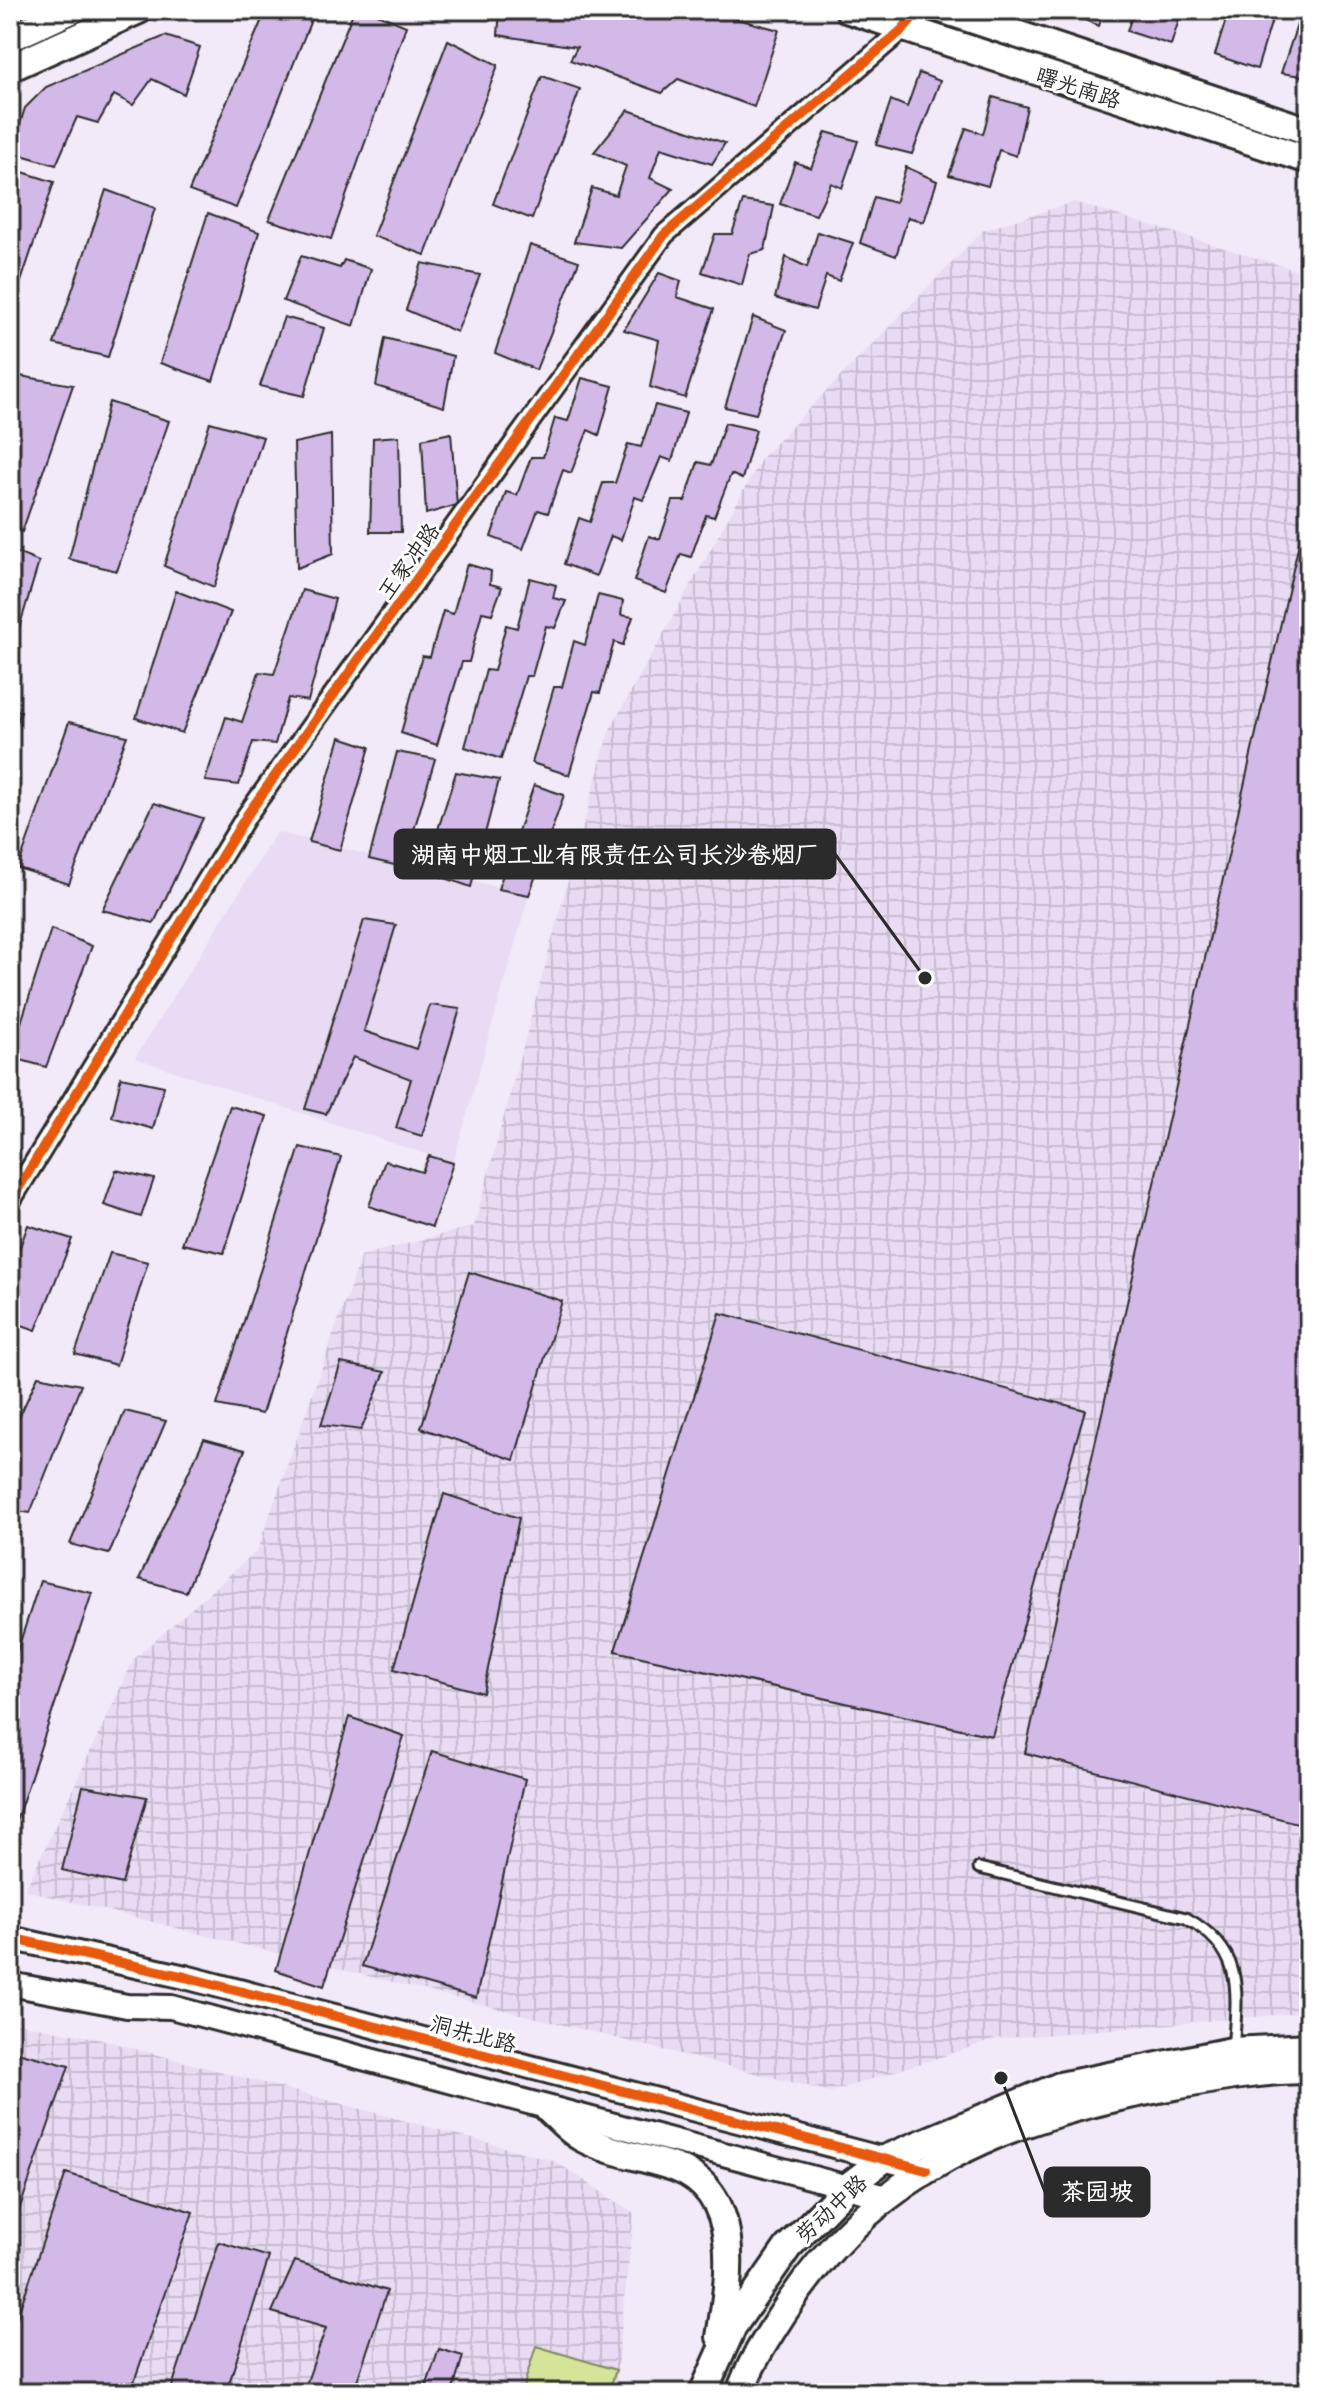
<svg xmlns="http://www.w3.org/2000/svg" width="1319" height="2403" viewBox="0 0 1319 2403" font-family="'Playpen Sans','LXGW WenKai TC',sans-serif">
<defs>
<pattern id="industrial-grid" width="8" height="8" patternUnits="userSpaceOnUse" patternTransform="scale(2)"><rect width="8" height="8" fill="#e8dbf3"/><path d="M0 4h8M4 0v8" fill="none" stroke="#c7bcd0"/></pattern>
</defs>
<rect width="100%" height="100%" fill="#f2eaf8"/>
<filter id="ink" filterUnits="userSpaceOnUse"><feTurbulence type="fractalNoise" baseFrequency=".0125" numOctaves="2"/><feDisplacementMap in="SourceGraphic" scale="16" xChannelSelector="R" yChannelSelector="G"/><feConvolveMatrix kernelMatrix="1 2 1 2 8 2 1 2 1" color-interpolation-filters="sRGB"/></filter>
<g filter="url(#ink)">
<polygon fill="#e8dbf3" points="277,832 529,895 453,1163 135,1058"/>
<g fill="url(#industrial-grid)">
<polygon points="1074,202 1309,274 1309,2012 996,2039 831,2092 25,1890 134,1659 257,1551 361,1256 474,1226 609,731 763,456 984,230"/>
<polygon points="10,2022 95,2038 555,2161 634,2214 614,2393 10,2393"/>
</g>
<polygon fill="#d4e599" stroke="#808862" stroke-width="2" points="536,2346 616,2370 608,2393 539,2393 523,2388"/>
<g fill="#d2b9e7" stroke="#2b2b2b" stroke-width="2">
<polygon points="266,10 315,10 236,208 189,191"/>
<polygon points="354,10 368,10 406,26 331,239 269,220"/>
<polygon points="500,10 703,10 779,30 754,107 678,79 662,93 570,60 577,47 498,35"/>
<polygon points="1060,10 1104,10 1099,26"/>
<polygon points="1134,10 1182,10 1171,45 1127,31"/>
<polygon points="1229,10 1275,10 1257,69 1215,55"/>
<polygon points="1302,10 1309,10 1309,77 1281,73"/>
<polygon points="165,36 200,47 184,94 152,79 133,105 114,95 98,123 77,117 56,165 11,152 25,108 46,87"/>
<polygon points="448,40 498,65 425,255 373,236"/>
<polygon points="919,73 940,81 912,154 876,145 891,100 907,107"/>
<polygon points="542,76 580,89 532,219 493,204"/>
<polygon points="993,97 1027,107 1016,156 999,150 988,186 949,175 966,128 983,134"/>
<polygon points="628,110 725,143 712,164 661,148 650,178 673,189 621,248 574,242 592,188 616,195 626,166 594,152"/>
<polygon points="826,132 858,141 842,188 831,183 816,215 780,204 795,162 811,168"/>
<polygon points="906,167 937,181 924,222 908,217 896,256 860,243 874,197 895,203"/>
<polygon points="10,168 54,182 10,315"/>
<polygon points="106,190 155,208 108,357 54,344"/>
<polygon points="743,201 774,206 765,250 750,254 742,285 702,272 715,234 732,234"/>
<polygon points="208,213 259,232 213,381 160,363"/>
<polygon points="818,232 853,243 839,281 826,276 815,310 775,298 786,257 807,267"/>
<polygon points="530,245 579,261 536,370 495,353"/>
<polygon points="301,256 340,268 344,260 371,269 354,326 283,301"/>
<polygon points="422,263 480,275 457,332 406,310"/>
<polygon points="659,273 681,281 677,297 714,309 685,398 650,387 659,340 624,330"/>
<polygon points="284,317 324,328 304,396 260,386"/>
<polygon points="753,317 786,330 756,414 725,407"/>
<polygon points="385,338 453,356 444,407 376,386"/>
<polygon points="20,376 73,385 22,532 10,527 10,407"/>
<polygon points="582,378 613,386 599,435 588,430 571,473 563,470 548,513 538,510 523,549 491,537 506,492 517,495 531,457 543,457 555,418 568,421"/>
<polygon points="109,402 169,421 117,571 69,559"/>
<polygon points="655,405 686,413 672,461 661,457 643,500 635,497 621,540 611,536 596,576 564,564 579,518 590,522 603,483 615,483 628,444 641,447"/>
<polygon points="210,422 263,437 214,587 164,566"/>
<polygon points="725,423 756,430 742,479 731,474 714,517 706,515 691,557 681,554 666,593 634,581 649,536 660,539 673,501 685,501 698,462 711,465"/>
<polygon points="451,433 457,505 426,514 422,439"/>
<polygon points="331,435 333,554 297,568 294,443"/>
<polygon points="399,436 401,532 370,532 373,438"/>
<polygon points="1309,499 1309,1826 1025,1753"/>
<polygon points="10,550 39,562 10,658"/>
<polygon points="467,564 491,571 490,584 502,587 492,614 482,612 469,662 462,662 437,745 401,733 422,656 430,657 443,611 453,614"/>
<polygon points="530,578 556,585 553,598 566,601 555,628 546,626 532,676 526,676 501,759 465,747 486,670 494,671 506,625 517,628"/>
<polygon points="302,590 335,599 308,701 288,698 275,744 253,742 239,785 205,781 226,717 242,722 259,672 274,674"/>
<polygon points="176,591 231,612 182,733 136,718"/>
<polygon points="598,595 623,601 621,615 633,617 623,645 614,642 600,693 594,692 569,775 532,763 554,687 562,687 574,641 585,645"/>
<polygon points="10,708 21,711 10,743"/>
<polygon points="69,722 127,736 69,884 18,868"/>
<polygon points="340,737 370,747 340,850 309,842"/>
<polygon points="397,752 435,759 403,867 369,859"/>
<polygon points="456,772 499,780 471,887 425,871"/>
<polygon points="534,785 564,795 529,895 498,889"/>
<polygon points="154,803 203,818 154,923 102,910"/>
<polygon points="364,920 396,925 364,1031 416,1049 430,1005 460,1009 422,1136 396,1128 411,1079 353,1057 326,1114 305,1109"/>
<polygon points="51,929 92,946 46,1067 10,1057"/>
<polygon points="121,1077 164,1086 153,1129 112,1117"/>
<polygon points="230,1106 267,1116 224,1253 182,1244"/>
<polygon points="300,1147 341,1157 262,1414 217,1405"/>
<polygon points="429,1156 453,1163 432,1227 369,1206 385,1161 422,1172"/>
<polygon points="116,1170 154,1179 141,1217 104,1205"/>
<polygon points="28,1225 72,1239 36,1330 10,1321 10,1274"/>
<polygon points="110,1253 148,1262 116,1365 75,1354"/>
<polygon points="469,1272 562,1301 514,1460 421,1428"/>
<polygon points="720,1313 1085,1410 992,1736 615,1651"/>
<polygon points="341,1363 385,1372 361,1430 321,1425"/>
<polygon points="38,1376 81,1385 30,1513 10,1510 10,1437"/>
<polygon points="125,1411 166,1421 109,1554 70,1544"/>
<polygon points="204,1439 245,1450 186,1592 139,1579"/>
<polygon points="444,1494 519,1518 483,1693 394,1669"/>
<polygon points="40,1581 92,1593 10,1839 10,1673"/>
<polygon points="349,1717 404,1736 324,1986 276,1970"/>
<polygon points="432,1751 525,1779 476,1998 362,1966"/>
<polygon points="83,1786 147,1797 122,1884 62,1870"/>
<polygon points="10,2050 69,2066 10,2236"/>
<polygon points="66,2173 193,2212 130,2393 10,2391 10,2338"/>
<polygon points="219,2242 269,2257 226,2393 170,2393"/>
<polygon points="295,2261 387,2291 353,2393 303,2393 326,2328 272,2312"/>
<polygon points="439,2349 463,2356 452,2393 424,2393"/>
</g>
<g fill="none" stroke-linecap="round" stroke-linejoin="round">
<g stroke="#2b2b2b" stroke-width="15">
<path id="service" d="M979,1868L1186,1918C1244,1950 1238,1989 1233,2049"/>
</g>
<g stroke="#2b2b2b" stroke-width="24">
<polyline id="minor" points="10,1202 247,815 664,235 902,30 919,10"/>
</g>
<g stroke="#2b2b2b" stroke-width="28">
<g id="tertiary">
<polyline points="10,1938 185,1977 926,2170"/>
<polyline points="10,1984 127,2006 171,2007 885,2197"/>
</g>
</g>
<g stroke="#2b2b2b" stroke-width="32">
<g id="secondary">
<polyline points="849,10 1309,160"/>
<polyline points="944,10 1309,131"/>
<polyline points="10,38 72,10"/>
<polyline points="10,68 139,10"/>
<path d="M549,2110C559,2119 570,2132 582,2138C610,2153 646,2157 676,2168C745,2194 729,2282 720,2337"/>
<polyline points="703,2393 733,2326 788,2247 847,2187 884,2159 1060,2086 1232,2051 1309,2047"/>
<path d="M740,2393C749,2365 767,2338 783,2313C875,2169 1003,2118 1164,2088C1213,2079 1260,2070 1309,2070"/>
</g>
</g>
<use href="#service" stroke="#fff" stroke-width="9"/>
<use href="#minor" stroke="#fff" stroke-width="18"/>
<use href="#tertiary" stroke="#fff" stroke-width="22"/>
<use href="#secondary" stroke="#fff" stroke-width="26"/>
<g stroke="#fff" stroke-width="15">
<g id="cycleway">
<polyline points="10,1202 247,815 664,235 902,30 919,10"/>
<polyline points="10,1938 185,1977 926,2170"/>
</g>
</g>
<use href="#cycleway" stroke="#e8590c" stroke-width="10"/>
</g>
</g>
<g text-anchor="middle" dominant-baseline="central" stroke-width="6" stroke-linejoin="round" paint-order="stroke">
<g font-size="22" fill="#2b2b2b" stroke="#fff">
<text transform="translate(1079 86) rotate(18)">曙光南路</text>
<text transform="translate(407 560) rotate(-54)">王家冲路</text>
<text transform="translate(474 2032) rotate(15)">洞井北路</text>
<text transform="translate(830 2207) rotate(-43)">劳动中路</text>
</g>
</g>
<path fill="none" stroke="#2b2b2b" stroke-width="3" d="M925 978L835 854M1001 2078L1045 2192"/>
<g fill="#2b2b2b" stroke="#fff" stroke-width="3">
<circle cx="925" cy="978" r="8"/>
<circle cx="1001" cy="2078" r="8"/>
</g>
<g fill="#2b2b2b" stroke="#2b2b2b" stroke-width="3">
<rect x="395" y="830" width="440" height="48" rx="8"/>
<rect x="1045" y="2168" width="104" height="48" rx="8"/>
</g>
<g font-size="24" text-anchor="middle" font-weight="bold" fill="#fff">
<text x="615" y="863">湖南中烟工业有限责任公司长沙卷烟厂</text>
<text x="1097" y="2200">茶园坡</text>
</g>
<rect width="1319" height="2403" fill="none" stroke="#fff" stroke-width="40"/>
<rect x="20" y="20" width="1279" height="2363" fill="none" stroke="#2b2b2b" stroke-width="3" filter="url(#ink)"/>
</svg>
